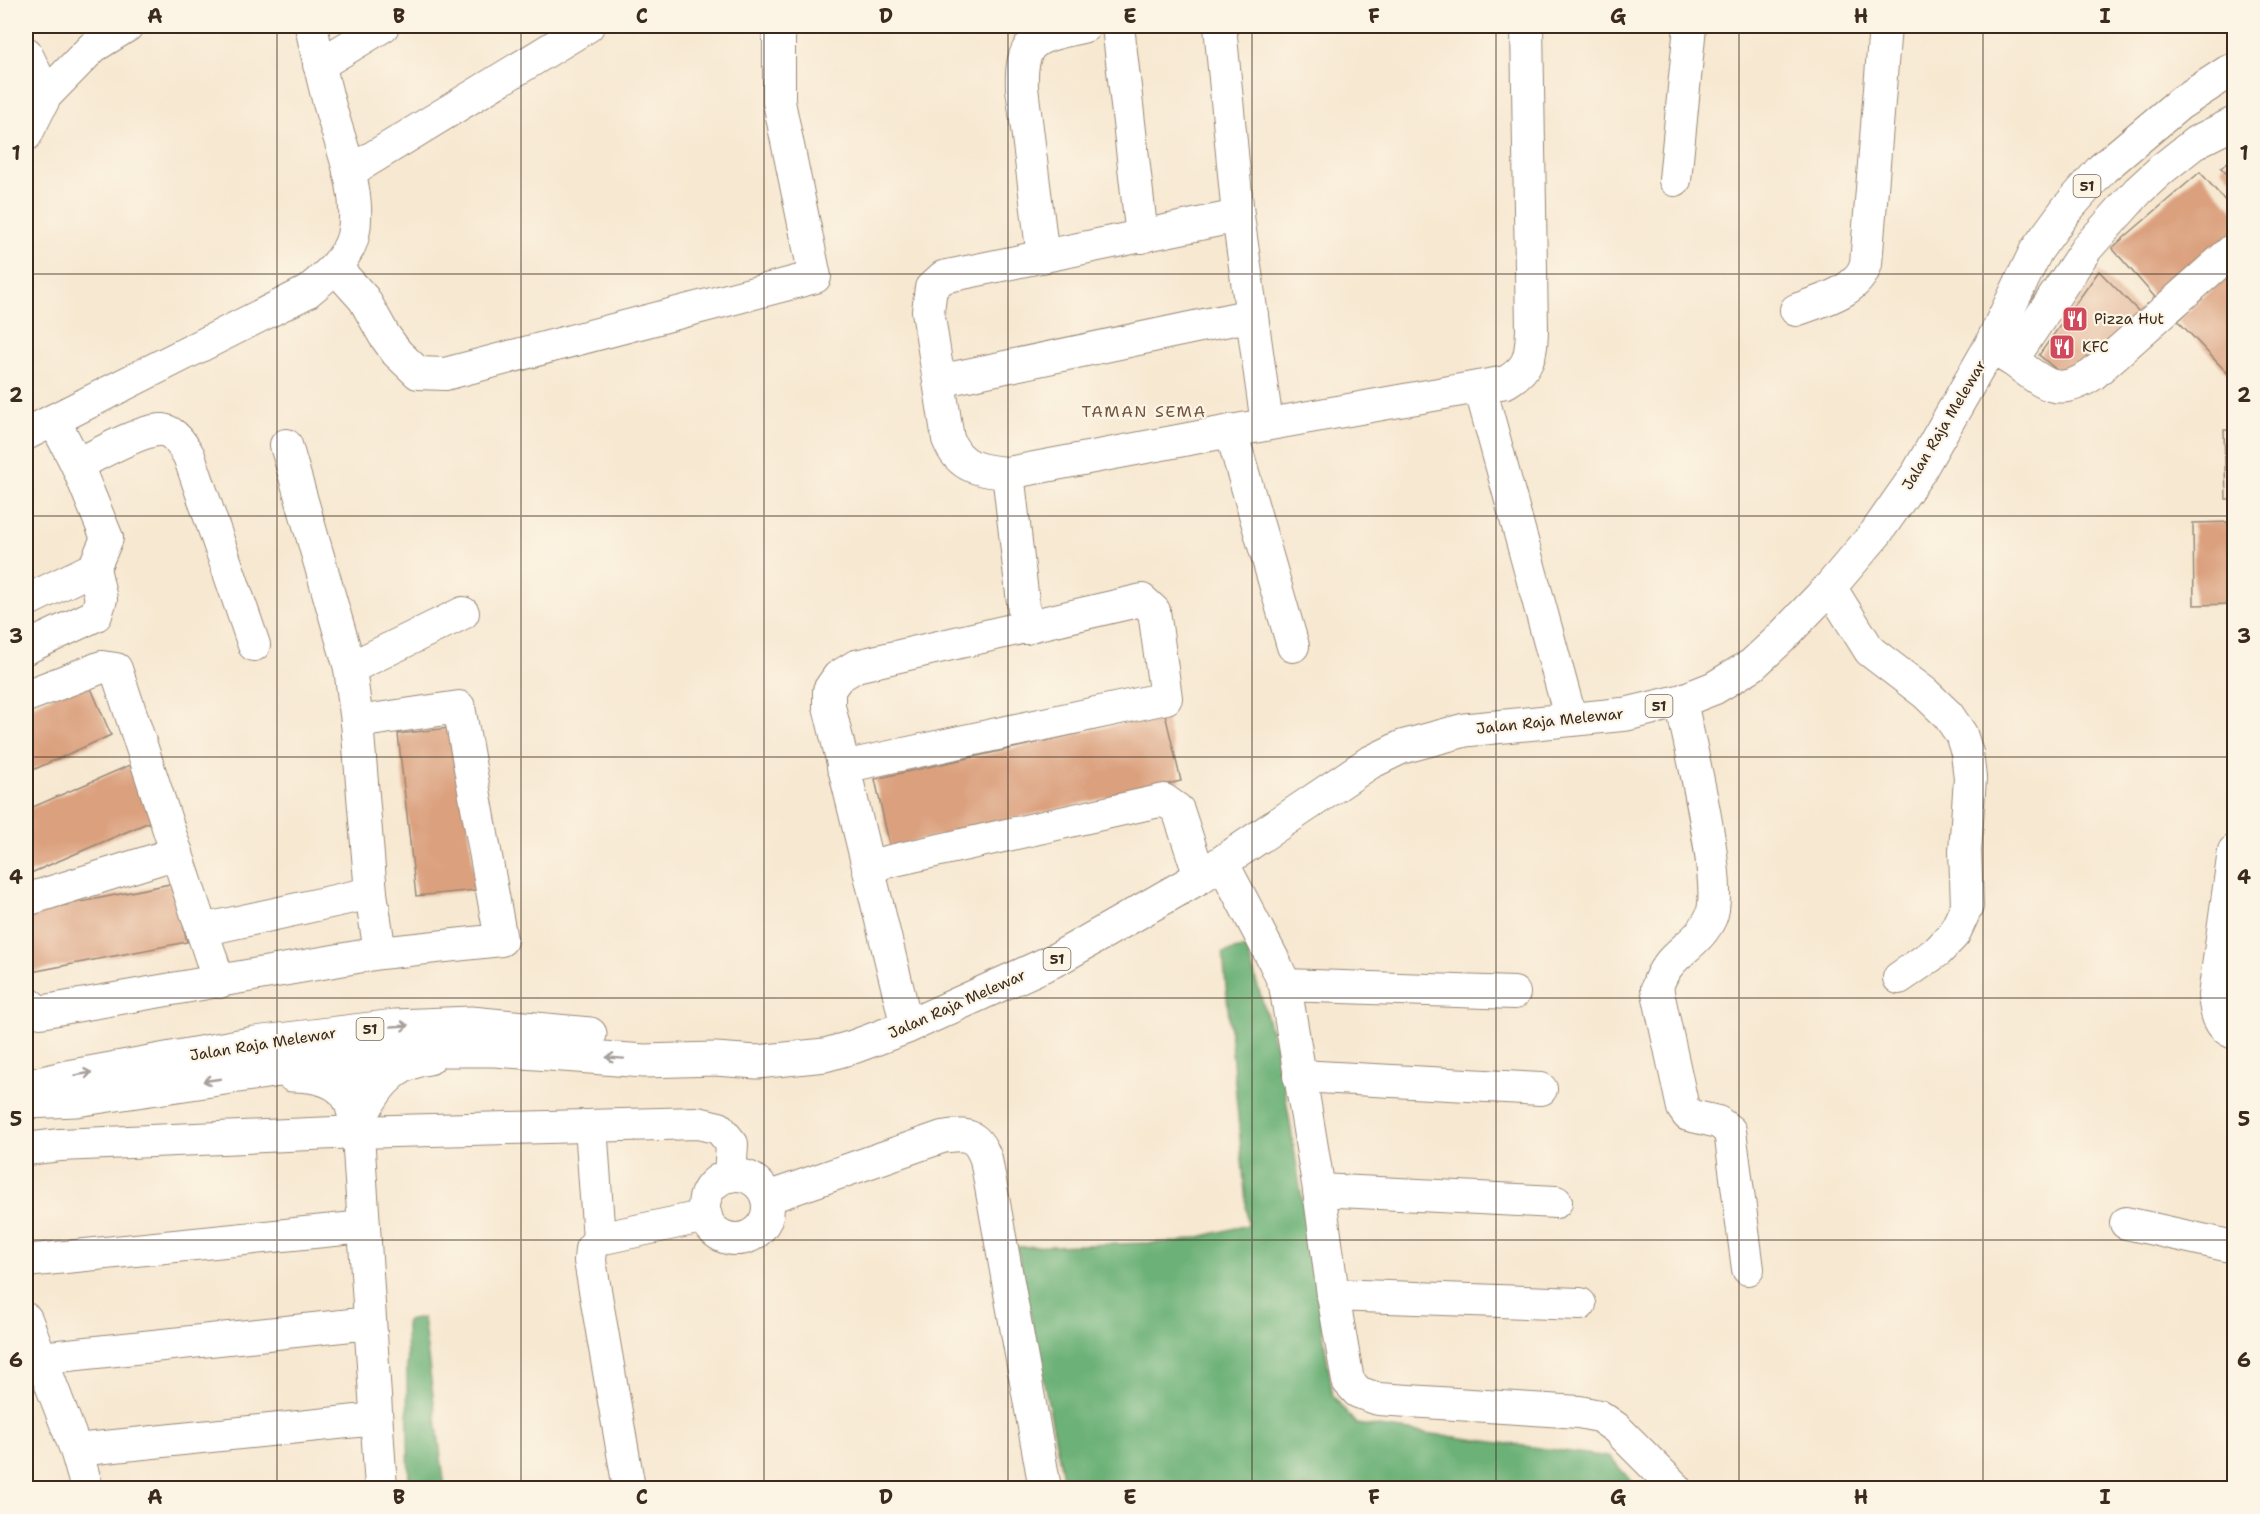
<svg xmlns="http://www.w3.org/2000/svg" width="2260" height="1514" viewBox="0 0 2260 1514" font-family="'Shantell Sans',sans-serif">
<rect width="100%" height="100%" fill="#fcf5e5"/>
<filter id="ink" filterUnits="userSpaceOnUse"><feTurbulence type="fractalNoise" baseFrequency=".0167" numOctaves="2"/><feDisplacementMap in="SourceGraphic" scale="12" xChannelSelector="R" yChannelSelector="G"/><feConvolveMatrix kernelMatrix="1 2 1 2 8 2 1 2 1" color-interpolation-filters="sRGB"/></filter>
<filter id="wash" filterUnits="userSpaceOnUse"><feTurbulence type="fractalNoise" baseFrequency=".008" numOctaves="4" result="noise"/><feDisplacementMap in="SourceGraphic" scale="24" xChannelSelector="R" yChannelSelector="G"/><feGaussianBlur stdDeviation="1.35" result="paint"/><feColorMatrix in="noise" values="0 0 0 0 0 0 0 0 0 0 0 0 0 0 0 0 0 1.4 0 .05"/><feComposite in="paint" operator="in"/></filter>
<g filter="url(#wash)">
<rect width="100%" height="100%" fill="#f7e8d1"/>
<g fill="#6cb177" stroke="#546e4a" stroke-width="1.5">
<polygon points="1246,947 1280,1060 1333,1396 1356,1424 1609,1457 1638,1488 1065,1488 1017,1247 1179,1242 1248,1225 1223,953"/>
<polygon points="423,1318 445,1488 409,1488 406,1321"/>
</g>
<g id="blocks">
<g fill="#dba17f">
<polygon points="2234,156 2234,181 2221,168"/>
<polygon points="2200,172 2234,211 2234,239 2160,303 2112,248"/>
<polygon points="2234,268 2234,380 2178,321"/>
<polygon points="2099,271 2146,319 2070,381 2039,355"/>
<polygon points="2224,430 2234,430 2234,499 2226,499"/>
<polygon points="2234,522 2234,604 2194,605 2193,523"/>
<polygon points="88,681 111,735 26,773 26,708"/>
<polygon points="1165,714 1181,781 890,847 875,779"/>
<polygon points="458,727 476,890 416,896 398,734"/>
<polygon points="130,765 154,820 26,875 26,810"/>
<polygon points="175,883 187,942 26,973 26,913"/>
</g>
</g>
</g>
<g filter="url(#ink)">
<use href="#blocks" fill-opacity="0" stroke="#998978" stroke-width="1.5"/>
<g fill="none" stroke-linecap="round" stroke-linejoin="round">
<g stroke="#998978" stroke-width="34">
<g id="minor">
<polyline points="1118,26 1142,237"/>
<polyline points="1220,26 1238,216 1267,424"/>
<polyline points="26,53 46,95"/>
<polyline points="319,65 383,26"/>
<polyline points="26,135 46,95 93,47 127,26"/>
<polyline points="349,172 588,26"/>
<polyline points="1675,180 1690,26"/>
<path d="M1238,216L943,277L931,288L928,311L948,439C959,468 981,471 1008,473L1231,431L1506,382C1530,368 1531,356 1532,330L1527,26"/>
<path d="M1043,257L1022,88C1020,34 1040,38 1085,26"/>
<polyline points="336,268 364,299 384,335 397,353 418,373 445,374 815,277 779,102 779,26"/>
<path d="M1796,310C1822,300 1857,293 1866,264L1885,26"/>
<polyline points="1990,347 2012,360 2086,249 2138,191 2162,169 2196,142 2234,123"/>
<path d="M2012,360C2043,382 2055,399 2092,375L2234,249"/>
<polyline points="939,381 1252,315"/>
<polyline points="1480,387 1571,720"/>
<polyline points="1231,431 1293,646"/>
<path d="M26,434L307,292C325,277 347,260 353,236C362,195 342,149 331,110C323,82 317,54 311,26"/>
<polyline points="286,445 350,668 357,722 371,893 380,953"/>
<path d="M77,465C95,456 144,428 163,430C175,432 183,446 189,456L254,645"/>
<polyline points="1008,473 1026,628"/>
<polyline points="1830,587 1870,651 1925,693 1948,715 1961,734 1967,753 1970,778 1965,851 1967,906 1954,934 1938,951 1899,978"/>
<polyline points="26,601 94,568"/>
<polyline points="26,648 96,615 101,599 94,568 107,538 77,465 54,420"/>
<polyline points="350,668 463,613"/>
<polyline points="26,696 102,667 116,669 219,982"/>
<path d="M1681,701C1689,742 1725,885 1711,917C1697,948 1666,953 1657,988L1683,1108L1688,1115L1718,1122L1730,1131L1748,1269"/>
<polyline points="843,767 1166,698 1154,611 1142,600 856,666 838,677 829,690 829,706 907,1027"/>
<path d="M2234,851L2214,996C2216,1012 2218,1027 2234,1033"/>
<polyline points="1222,862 1274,961 1285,985 1319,1190 1333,1295 1348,1381 1358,1392 1378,1399 1579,1412 1599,1416 1616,1428 1676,1488"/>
<polyline points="868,866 1164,800 1178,810 1200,877"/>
<polyline points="26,900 177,853"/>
<polyline points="202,930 371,893"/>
<polyline points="1285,985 1514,993"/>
<polyline points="26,1002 40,1012 380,953 501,940 459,707 357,722"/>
<polyline points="353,1058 381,1488"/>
<polyline points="1299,1076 1541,1089"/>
<polyline points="591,1126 599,1239"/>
<polyline points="26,1149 60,1145 357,1132 698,1123 719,1128 732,1144 730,1176"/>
<circle cx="736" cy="1207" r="32"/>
<polyline points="1319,1190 1556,1202"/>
<path d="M767,1198L942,1137C966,1133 977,1134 986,1159L1045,1488"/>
<polyline points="2126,1223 2234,1247"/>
<polyline points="26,1261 364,1227"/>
<polyline points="1333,1295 1580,1304"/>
<polyline points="26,1319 76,1450 87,1488"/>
<polyline points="40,1358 370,1323"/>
<polyline points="76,1450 376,1419"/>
<polyline points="629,1488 590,1261 591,1249 599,1239 706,1216"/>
</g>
</g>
<g stroke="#998978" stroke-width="35">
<g id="highway">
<path d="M292,1075C313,1075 340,1079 350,1101C353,1108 354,1116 357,1124"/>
<polyline points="26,1087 67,1077 255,1043 395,1026 471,1023 590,1034"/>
<polyline points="26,1102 76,1100 415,1050 495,1050 644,1061 715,1059 757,1062 825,1055 853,1047 907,1027 1057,959 1200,877 1369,763 1402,747 1465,730 1627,714 1681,701 1714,688 1752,665 1779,640 1830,587 1876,533 1918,473 1990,347 2036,251 2066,210 2103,168 2179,104 2228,72 2234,70"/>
<path d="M357,1124C373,1092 390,1063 429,1058"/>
</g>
</g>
<use href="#minor" stroke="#fff" stroke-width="32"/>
<use href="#highway" stroke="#fff" stroke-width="33"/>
</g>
<defs><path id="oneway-shaft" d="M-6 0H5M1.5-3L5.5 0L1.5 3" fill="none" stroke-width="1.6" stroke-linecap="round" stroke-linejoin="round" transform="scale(1.5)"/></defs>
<g stroke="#a79f9a">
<use href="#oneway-shaft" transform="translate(400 1026) rotate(-3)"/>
<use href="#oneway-shaft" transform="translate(615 1058) rotate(-176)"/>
<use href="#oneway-shaft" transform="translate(83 1074) rotate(-10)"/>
<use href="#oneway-shaft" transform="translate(212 1080) rotate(172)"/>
</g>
</g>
<path fill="none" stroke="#3b2a1e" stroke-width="1.5" stroke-opacity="0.55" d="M277,26V1488M521,26V1488M764,26V1488M1008,26V1488M1252,26V1488M1496,26V1488M1739,26V1488M1983,26V1488M26,274H2234M26,516H2234M26,757H2234M26,998H2234M26,1240H2234"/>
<defs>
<g id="restaurant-square" transform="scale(1.35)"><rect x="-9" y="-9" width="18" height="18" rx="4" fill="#d1495b" stroke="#fcf5e5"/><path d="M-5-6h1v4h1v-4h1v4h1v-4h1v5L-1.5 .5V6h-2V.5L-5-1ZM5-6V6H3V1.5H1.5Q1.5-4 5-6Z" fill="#fff"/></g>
</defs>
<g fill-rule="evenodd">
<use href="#restaurant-square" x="2075" y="319"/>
<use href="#restaurant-square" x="2062" y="347"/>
</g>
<g text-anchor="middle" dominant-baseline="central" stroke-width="4.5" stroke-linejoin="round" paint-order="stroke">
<g fill="#fcf5e5" stroke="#75675a" stroke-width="1.5">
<rect x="2073.5" y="175" width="27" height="22" rx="4.5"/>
<rect x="1645.5" y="695" width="27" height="22" rx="4.5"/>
<rect x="1043.5" y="948" width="27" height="22" rx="4.5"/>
<rect x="356.5" y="1018" width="27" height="22" rx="4.5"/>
</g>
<g font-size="14" font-weight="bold" fill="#3b2a1e">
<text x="2087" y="186">51</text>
<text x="1659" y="706">51</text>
<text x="1057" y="959">51</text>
<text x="370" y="1029">51</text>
</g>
<g font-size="15" fill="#3b2a1e" stroke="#fcf5e5" text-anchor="start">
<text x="2094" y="319">Pizza Hut</text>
<text x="2082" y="347">KFC</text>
</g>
<g font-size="15" fill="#3b2a1e" stroke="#fcf5e5">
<text transform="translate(1944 425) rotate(-59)">Jalan Raja Melewar</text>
<text transform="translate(1550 721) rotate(-6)">Jalan Raja Melewar</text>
<text transform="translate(957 1004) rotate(-24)">Jalan Raja Melewar</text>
<text transform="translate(263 1044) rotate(-9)">Jalan Raja Melewar</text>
</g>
<g font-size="16" letter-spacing="1.5" fill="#735440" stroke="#fcf5e5">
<text x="1144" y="411">TAMAN SEMA</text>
</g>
</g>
<rect width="2260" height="1514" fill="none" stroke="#fcf5e5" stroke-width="66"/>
<rect x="33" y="33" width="2194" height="1448" fill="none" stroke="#3b2a1e" stroke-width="2"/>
<g font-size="20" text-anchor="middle" font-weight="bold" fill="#3b2a1e">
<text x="155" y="23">A</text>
<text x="399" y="23">B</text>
<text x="642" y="23">C</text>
<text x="886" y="23">D</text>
<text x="1130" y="23">E</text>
<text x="1374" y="23">F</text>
<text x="1618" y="23">G</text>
<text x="1861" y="23">H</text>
<text x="2105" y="23">I</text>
<text x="16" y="160">1</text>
<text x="2244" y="160">1</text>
<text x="16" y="402">2</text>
<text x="2244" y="402">2</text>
<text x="16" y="643">3</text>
<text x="2244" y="643">3</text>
<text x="16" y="884">4</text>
<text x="2244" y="884">4</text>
<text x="16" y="1126">5</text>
<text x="2244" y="1126">5</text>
<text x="16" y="1367">6</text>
<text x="2244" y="1367">6</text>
<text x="155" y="1504">A</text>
<text x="399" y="1504">B</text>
<text x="642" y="1504">C</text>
<text x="886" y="1504">D</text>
<text x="1130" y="1504">E</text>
<text x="1374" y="1504">F</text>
<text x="1618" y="1504">G</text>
<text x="1861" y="1504">H</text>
<text x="2105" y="1504">I</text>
</g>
</svg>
